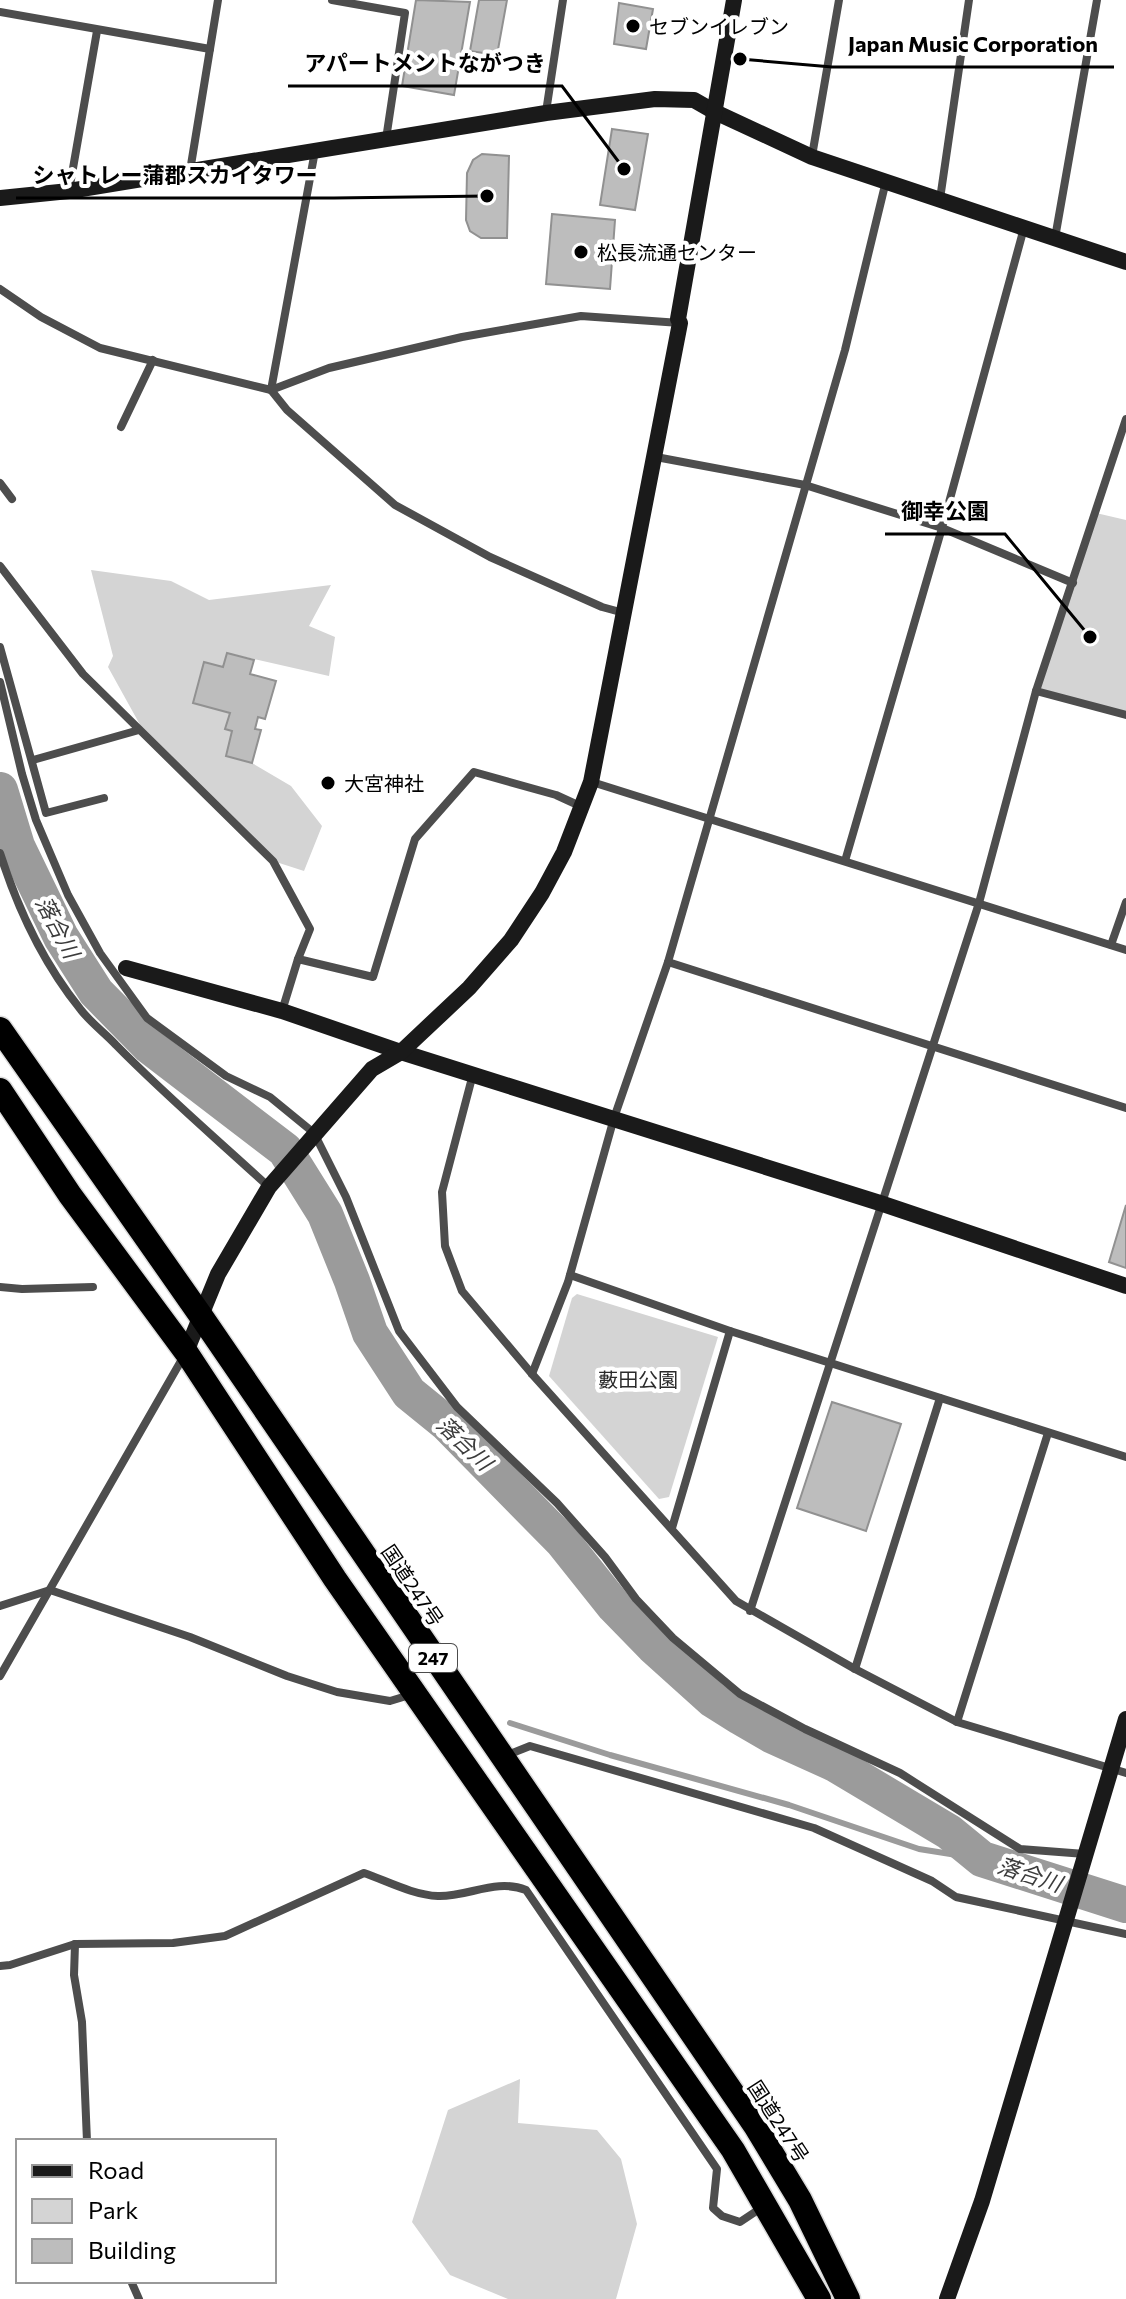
<svg xmlns="http://www.w3.org/2000/svg" width="1126" height="2299" viewBox="0 0 1126 2299" font-family="Commissioner,'Noto Sans JP',sans-serif">
<rect width="100%" height="100%" fill="#fff"/>
<g fill="#d4d4d4">
<polygon points="1096,513 1126,520 1126,715 1036,691"/>
<polygon points="91,570 171,581 209,600 331,585 309,626 335,637 329,676 227,653 223,667 204,662 193,703 230,713 225,728 232,731 226,756 252,763 291,786 322,826 304,871 273,861 149,741 108,667 113,656"/>
<polygon points="577,1294 718,1337 669,1497 659,1499 549,1376 572,1298"/>
<polygon points="520,2079 518,2123 597,2130 621,2159 637,2224 616,2299 508,2299 450,2275 412,2222 448,2110"/>
</g>
<g fill="none" stroke-linecap="round" stroke-linejoin="round">
<polyline stroke="#9b9b9b" stroke-width="6" points="510,1723 610,1755 789,1805 919,1849 982,1859"/>
<polyline stroke="#9b9b9b" stroke-width="36" points="0,790 17,846 61,937 96,992 149,1046 285,1150 325,1214 352,1281 370,1333 409,1393 446,1423 563,1542 614,1606 653,1646 713,1700 740,1717 771,1735 835,1764 949,1832 982,1859 1126,1905"/>
</g>
<g fill="#bdbdbd" stroke="#919191" stroke-width="2">
<polygon points="416,0 470,2 454,95 402,86"/>
<polygon points="479,0 507,0 497,55 470,51"/>
<polygon points="619,3 653,9 646,49 614,44"/>
<polygon points="612,129 648,134 635,210 600,205"/>
<polygon points="482,154 509,156 507,238 481,238 470,231 466,220 467,173 473,160"/>
<polygon points="552,214 615,220 610,289 546,284"/>
<polygon points="227,653 254,660 250,674 276,681 265,719 258,717 255,729 261,730 252,763 226,756 232,731 225,729 230,713 193,703 204,662 223,667"/>
<polygon points="1126,1205 1126,1268 1109,1262"/>
<polygon points="832,1402 901,1424 866,1531 797,1508"/>
</g>
<g fill="none" stroke-linecap="round" stroke-linejoin="round">
<g stroke="#dbdbdb" stroke-width="27">
<g id="highway">
<polyline points="0,1029 201,1316 756,2127 800,2200 848,2299"/>
<polyline points="0,1090 70,1195 186,1352 335,1579 733,2150 819,2299"/>
</g>
</g>
<g stroke="#4d4d4d" stroke-width="8">
<polyline points="332,0 405,13 386,139"/>
<polyline points="0,12 210,49"/>
<polyline points="546,112 563,0"/>
<polyline points="315,151 271,390 287,410 395,505 490,557 602,607 624,613"/>
<polyline points="812,156 839,0"/>
<polyline points="190,171 218,0"/>
<polyline points="69,191 97,31"/>
<polyline points="940,199 969,0"/>
<polyline points="1055,238 1097,0"/>
<polyline points="0,289 41,317 100,348 271,390 329,368 462,337 581,316 680,323"/>
<polyline points="121,427 153,360"/>
<polyline points="656,457 805,485 942,528 1073,583"/>
<polyline points="0,483 12,499"/>
<polyline points="0,566 83,674 273,861 310,929 298,959"/>
<polyline points="0,647 46,813 104,798"/>
<polyline points="0,682 22,774 36,820 68,895 100,953 147,1018 226,1076 270,1097 314,1133 346,1197 399,1331 457,1407 557,1503 605,1557 636,1599 673,1638 740,1694 805,1729 900,1773 1020,1849 1085,1854"/>
<polyline points="1036,691 1126,715"/>
<polyline points="33,760 139,730"/>
<polyline points="592,782 1126,950"/>
<path d="M0,853C18,910 43,963 81,1010C91,1023 105,1033 116,1045C165,1095 218,1140 269,1187"/>
<polyline points="845,861 942,528 1024,228"/>
<polyline points="1111,945 1126,902"/>
<polyline points="668,962 1126,1108"/>
<polyline points="282,1011 298,959 373,977 415,839 474,772 556,795 580,806"/>
<polyline points="473,1074 442,1192 445,1246 462,1291 532,1374 736,1601 855,1669 957,1722 1126,1773"/>
<polyline points="570,1275 730,1331 1126,1457"/>
<polyline points="0,1287 22,1289 93,1287"/>
<polyline points="532,1374 568,1282 614,1118 668,962 845,350 886,181"/>
<polyline points="672,1528 730,1331"/>
<polyline points="0,1606 50,1590 190,1637 287,1676 337,1692 390,1701 413,1694"/>
<polyline points="750,1611 979,903 1036,691 1126,419"/>
<polyline points="855,1669 940,1398"/>
<polyline points="0,1676 185,1354"/>
<polyline points="957,1722 1048,1433"/>
<polyline points="505,1756 530,1746 814,1828 932,1881 956,1897 1126,1934"/>
<polyline points="75,1944 74,1975 82,2022 87,2141"/>
<path d="M0,1966L10,1965L75,1944L173,1943L225,1936L364,1873C387,1881 413,1895 438,1896C468,1897 496,1878 526,1890L717,2169L713,2208L722,2216L740,2222L761,2208"/>
<polyline points="131,2281 139,2299"/>
</g>
<g stroke="#1a1a1a" stroke-width="16">
<polyline points="0,198 69,191 546,113 655,99 694,100 715,112 812,157 1126,262"/>
<polyline points="126,968 282,1011 401,1052 883,1204 1126,1286"/>
<polyline points="186,1352 218,1274 269,1187 372,1069 401,1052 469,988 511,940 542,893 564,852 591,782 680,323 678,319 734,0"/>
<polyline points="947,2299 982,2201 1126,1719"/>
</g>
<use href="#highway" stroke="#000" stroke-width="24"/>
</g>
<g fill="#000" stroke="#fff" stroke-width="3">
<circle cx="633" cy="26" r="8"/>
<circle cx="581" cy="252" r="8"/>
<circle cx="328" cy="783" r="8"/>
</g>
<g text-anchor="middle" dominant-baseline="central" stroke-width="8" stroke-linejoin="round" paint-order="stroke">
<rect fill="#fff" stroke="#4c4c4c" stroke-width="2" x="409" y="1644" width="48" height="28" rx="6"/>
<g font-size="18" font-weight="bold" fill="#000">
<text x="433" y="1658">247</text>
</g>
<g font-size="20" fill="#000" stroke="#fff" text-anchor="start">
<text x="649" y="26">セブンイレブン</text>
<text x="597" y="252">松長流通センター</text>
<text x="344" y="783">大宮神社</text>
</g>
<g font-size="20" fill="#2b2b2b" stroke="#fff">
<text x="638" y="1379">藪田公園</text>
</g>
<g font-size="20" fill="#000" stroke="#fff">
<text transform="translate(413 1585) rotate(56)">国道247号</text>
<text transform="translate(779 2121) rotate(57)">国道247号</text>
</g>
<g font-size="22" font-style="italic" fill="#3c3c3c" stroke="#fff">
<text transform="translate(58 927) rotate(62)">落合川</text>
<text transform="translate(465 1443) rotate(44)">落合川</text>
<text transform="translate(1030 1874) rotate(18)">落合川</text>
</g>
</g>
<path fill="none" stroke="#000" stroke-width="3" d="M740 59L832 67H1114M624 169L562 86H288M487 196L334 198H16M1090 637L1005 534H885"/>
<g fill="#000" stroke="#fff" stroke-width="3">
<circle cx="740" cy="59" r="8"/>
<circle cx="624" cy="169" r="8"/>
<circle cx="487" cy="196" r="8"/>
<circle cx="1090" cy="637" r="8"/>
</g>
<g font-size="22" text-anchor="middle" font-weight="bold" fill="#000" stroke="#fff" stroke-width="8" stroke-linejoin="round" paint-order="stroke">
<text x="973" y="52">Japan Music Corporation</text>
<text x="425" y="71">アパートメントながつき</text>
<text x="175" y="183">シャトレー蒲郡スカイタワー</text>
<text x="945" y="519">御幸公園</text>
</g>
<rect x="16" y="2139" width="260" height="144" fill="#ffffff" stroke="#999999" stroke-width="2"/>
<rect x="32" y="2165" width="40" height="12" fill="#1a1a1a" stroke="#999999" stroke-width="2"/>
<text x="88" y="2179" font-size="24" fill="#000000">Road</text>
<rect x="32" y="2199" width="40" height="24" fill="#d4d4d4" stroke="#999999" stroke-width="2"/>
<text x="88" y="2219" font-size="24" fill="#000000">Park</text>
<rect x="32" y="2239" width="40" height="24" fill="#bdbdbd" stroke="#999999" stroke-width="2"/>
<text x="88" y="2259" font-size="24" fill="#000000">Building</text>
</svg>
